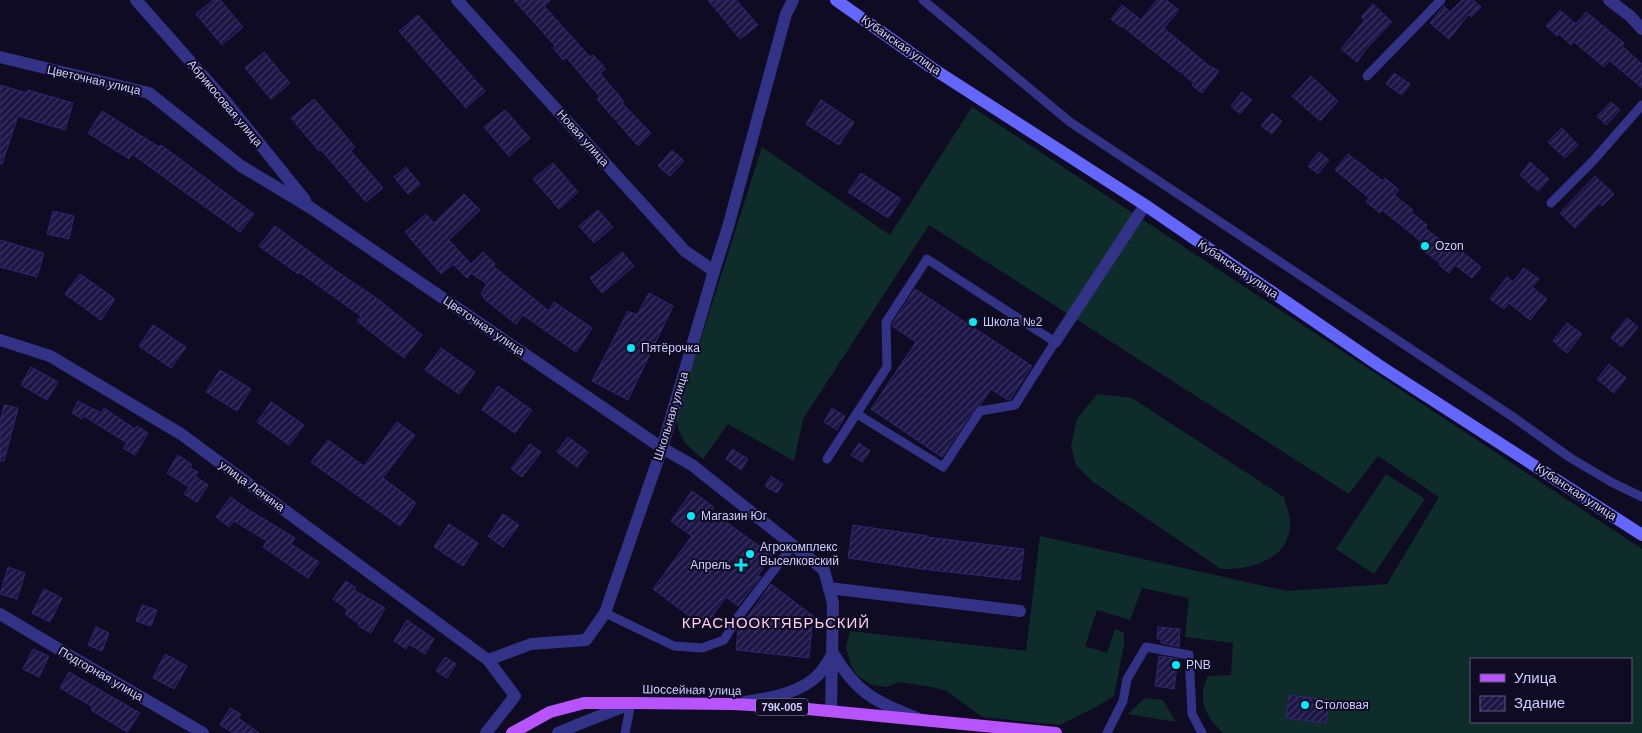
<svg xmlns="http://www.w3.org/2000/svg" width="1642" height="733" viewBox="0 0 1642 733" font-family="Arial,sans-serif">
<defs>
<pattern id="building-hatch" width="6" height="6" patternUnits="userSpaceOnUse" patternTransform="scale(1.25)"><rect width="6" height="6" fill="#1d1545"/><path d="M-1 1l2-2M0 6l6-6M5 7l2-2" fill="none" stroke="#3d3661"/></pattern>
</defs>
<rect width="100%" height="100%" fill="#0e0b22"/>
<g fill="#0e2d2a" fill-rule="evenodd">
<path d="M972,107L1642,549V733H1223C1206,717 1196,699 1208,676L1231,675L1233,643L1185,637L1189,598L1142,588L1130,620L1097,610L1085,646L1107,653L1115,629L1124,633V644L1114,696L1096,707L1060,725L982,717L947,691L932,687L900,682L886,687L871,685L857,675L851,666L846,647L850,631L1026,651L1040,536L1287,591L1387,584L1439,497L1378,456L1349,494L929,225L803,419L794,461L728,424L703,459C687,446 679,439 676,417L762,147L890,235ZM1471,659H1631V722H1471Z"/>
<path d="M1097,394L1132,398L1284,497C1286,506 1291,516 1290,525C1289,560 1250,570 1221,569L1093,482L1076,465L1071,446L1077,419Z"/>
<polygon points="1386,474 1425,499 1374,574 1336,549"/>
<polygon points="1145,698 1163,700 1176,722 1128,714"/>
</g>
<g fill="url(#building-hatch)" stroke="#312573">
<polygon points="213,0 220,0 243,27 222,45 196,14"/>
<polygon points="514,0 551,0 544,6 590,57 593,55 606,69 600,73 624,102 622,103 651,133 638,146 597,99 600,97 566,57 563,60 553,48 555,46"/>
<polygon points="708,0 736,0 758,25 740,39"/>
<polygon points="1157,0 1166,0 1179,10 1164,28 1208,65 1219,71 1202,93 1192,85 1194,83 1122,26 1121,27 1111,19 1122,5 1141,20"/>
<polygon points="1462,0 1473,0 1481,7 1471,17 1469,14 1449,39 1430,23 1444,6 1450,12"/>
<polygon points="1373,4 1392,22 1366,49 1357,62 1341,49 1365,20 1361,17"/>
<polygon points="1560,10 1576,24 1586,12 1624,43 1622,46 1642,64 1642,88 1609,60 1604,67 1574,42 1571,45 1559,34 1557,36 1546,26"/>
<polygon points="418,15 485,91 466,108 399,31"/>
<polygon points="264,52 290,83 271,99 245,68"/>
<polygon points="1394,73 1410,84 1402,95 1386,84"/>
<polygon points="1311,76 1338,101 1320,121 1292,96"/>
<polygon points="0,85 27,93 28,90 73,103 65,130 18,116 2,164 0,164"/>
<polygon points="1242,92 1252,100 1240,114 1231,106"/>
<polygon points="314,99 355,147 351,151 383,188 366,202 321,150 319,151 291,118"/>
<polygon points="821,100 854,122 839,145 806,124"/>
<polygon points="1611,102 1620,110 1606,125 1597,116"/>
<polygon points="505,110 530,138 509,156 484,127"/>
<polygon points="102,111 159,147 161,145 254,214 240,232 132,154 129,159 88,133"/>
<polygon points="1272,113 1282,121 1272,134 1261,126"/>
<polygon points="1562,128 1578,145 1565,158 1548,142"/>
<polygon points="672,150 684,161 670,176 658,166"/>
<polygon points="1319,152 1329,160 1318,174 1308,166"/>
<polygon points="1348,154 1383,181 1385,178 1399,190 1394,195 1413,210 1411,212 1427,225 1425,228 1452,249 1454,245 1481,267 1472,278 1455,265 1449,273 1439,265 1440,263 1420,248 1423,243 1382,210 1380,213 1366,202 1369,198 1335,170"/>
<polygon points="1530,162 1549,179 1538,191 1520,175"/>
<polygon points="553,163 578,192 559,209 533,179"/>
<polygon points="406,167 420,184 408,194 394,177"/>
<polygon points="861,173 901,199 888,218 848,192"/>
<polygon points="1595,176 1614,194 1602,206 1599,203 1575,228 1560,213"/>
<polygon points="464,194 480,210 449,240 471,264 483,252 495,264 493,266 549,311 554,302 592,328 576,352 523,315 516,324 483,298 484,297 481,293 487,284 471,273 467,278 453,264 441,274 405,232 426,214 434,223"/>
<polygon points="598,210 613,227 594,243 579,226"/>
<polygon points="53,211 74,216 69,239 47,234"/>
<polygon points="275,226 329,266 379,300 422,335 404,358 357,321 361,316 299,272 298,274 259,246"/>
<polygon points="0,240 44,253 37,277 0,267"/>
<polygon points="622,252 634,266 602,293 590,278"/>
<polygon points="1524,268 1539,279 1532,287 1547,299 1530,320 1509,303 1504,309 1490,299 1507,277 1513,282"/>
<polygon points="80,274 115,299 101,320 65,294"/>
<polygon points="915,289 1032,366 1010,400 1008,400 991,389 980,405 975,408 942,457 871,409 916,342 892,326 892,324"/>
<polygon points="649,293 673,306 628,400 592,381 628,311 637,315"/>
<polygon points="1627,318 1638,327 1622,347 1611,338"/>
<polygon points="1567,323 1582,334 1567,353 1553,341"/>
<polygon points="153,325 186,347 171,368 139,346"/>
<polygon points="441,348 475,372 459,394 425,370"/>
<polygon points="1609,364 1626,378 1614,393 1597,379"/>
<polygon points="31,367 58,382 47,400 21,385"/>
<polygon points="220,370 251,389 237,411 206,392"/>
<polygon points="498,386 532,410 515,433 482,410"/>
<polygon points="78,401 101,413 104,408 135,429 137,426 148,433 135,455 123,448 127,443 84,416 82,419 72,413"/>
<polygon points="271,402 304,425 289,445 257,422"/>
<polygon points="4,405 18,408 4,461 0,461 0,421"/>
<polygon points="832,408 845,416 837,430 824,422"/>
<polygon points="397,422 415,435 383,478 416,503 400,526 311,462 328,440 364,466"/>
<polygon points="568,437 588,452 577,467 557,452"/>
<polygon points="859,443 870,451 862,462 851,455"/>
<polygon points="530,444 541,452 522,477 511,469"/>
<polygon points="732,449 748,459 741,470 726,459"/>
<polygon points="178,455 192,465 190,468 198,472 195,476 208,485 197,502 184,494 189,487 167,473"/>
<polygon points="771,476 783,484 777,493 765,486"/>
<polygon points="692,491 714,507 711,511 759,546 763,542 775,551 758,575 761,577 738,606 726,597 704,627 653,589 692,536 671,521"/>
<polygon points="231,497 249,510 295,538 291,544 319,562 308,578 263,547 267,541 234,521 229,527 216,517"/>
<polygon points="503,514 519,525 503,547 488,536"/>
<polygon points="449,524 478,543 463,566 434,547"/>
<polygon points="853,525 927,536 927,537 1024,549 1020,580 922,569 848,558"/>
<polygon points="8,567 25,573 17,599 0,594"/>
<polygon points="346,581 356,588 354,590 385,608 371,633 358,626 359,624 345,614 348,610 333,599"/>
<polygon points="771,584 813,616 809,658 736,650 738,630"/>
<polygon points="44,589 62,598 50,622 32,613"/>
<polygon points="142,605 157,610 151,626 136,621"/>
<polygon points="407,620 434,639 425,654 409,644 406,649 394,641"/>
<polygon points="96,627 109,633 102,651 88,645"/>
<polygon points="1158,627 1180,629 1179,647 1161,643 1161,639 1157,639"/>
<polygon points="33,649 49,656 39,677 23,669"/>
<polygon points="165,654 187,666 174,689 153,678"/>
<polygon points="1159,656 1178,659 1174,689 1155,686"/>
<polygon points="445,657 456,664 447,678 436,671"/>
<polygon points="69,672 140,713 127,732 91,710 93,707 60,688"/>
<polygon points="1289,695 1329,700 1326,723 1286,718"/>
<polygon points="230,708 241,714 238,718 259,733 233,733 220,725"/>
</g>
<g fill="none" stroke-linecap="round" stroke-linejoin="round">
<g stroke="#323286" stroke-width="9">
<polyline points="923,0 1070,122 1516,419 1569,457 1611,482 1642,497"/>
<polyline points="1367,76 1441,0"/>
<polyline points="1551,203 1592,162 1642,105"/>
<polyline points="827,459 887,367 886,322 927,259 1055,342 1015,405 980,411 943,467 857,414"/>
<polyline points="605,613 674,646 702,648 724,640 738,617 793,545"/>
<polyline points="625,733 631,703"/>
<polyline points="1107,733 1123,701 1127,679 1146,647 1189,655 1192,714 1202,733"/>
</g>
<g stroke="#323286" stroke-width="12">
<polyline points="136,0 227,103 305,200"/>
<polyline points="457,0 685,251 714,271"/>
<polyline points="1609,0 1630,16 1642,29"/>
<polyline points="0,57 149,93 241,166 311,208 662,448 692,465 824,570 833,603 831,711"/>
<polyline points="0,340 50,356 181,434 488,660"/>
<polyline points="1055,342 1145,205"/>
<polyline points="829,588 1020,611"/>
<polyline points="0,614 77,660 203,733"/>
<path d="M745,702C771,698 802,693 820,673C825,667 829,660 833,653C857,694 875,701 917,718"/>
<polyline points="486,733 515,696 488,660 531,644 586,640 605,613 662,448 714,271 728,227 786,14 793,0"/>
<path d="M558,733C582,722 607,714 631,703"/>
</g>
<polyline stroke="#6367ff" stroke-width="12" points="836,0 935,70 1145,205 1380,366 1642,535"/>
<polyline stroke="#b753ff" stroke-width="12" points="512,733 550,712 584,703 631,703 733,704 787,707 1056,733"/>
</g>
<g fill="#00eaf7" stroke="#0e0b22" stroke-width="2">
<circle cx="1425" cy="246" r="5"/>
<circle cx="973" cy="322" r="5"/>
<circle cx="631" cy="348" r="5"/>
<circle cx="691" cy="516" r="5"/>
<circle cx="750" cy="554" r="5"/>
<path d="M738.5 557.5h5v5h5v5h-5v5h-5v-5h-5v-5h5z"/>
<circle cx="1176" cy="665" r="5"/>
<circle cx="1305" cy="705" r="5"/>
</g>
<g text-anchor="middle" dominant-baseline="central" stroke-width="4" stroke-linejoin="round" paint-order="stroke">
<rect fill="#0e0b22" stroke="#9692bd" stroke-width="1" x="756" y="698.5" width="52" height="17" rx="4"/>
<g font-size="11" font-weight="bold" fill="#d0ccff">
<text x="782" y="707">79К-005</text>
</g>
<g font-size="12" fill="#d0ccff" stroke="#0e0b22">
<text transform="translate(901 45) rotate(35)">Кубанская улица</text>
<text transform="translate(94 80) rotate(13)">Цветочная улица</text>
<text transform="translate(225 103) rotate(50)">Абрикосовая улица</text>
<text transform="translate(583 138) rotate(48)">Новая улица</text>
<text transform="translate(1238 269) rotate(34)">Кубанская улица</text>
<text transform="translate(484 326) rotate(34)">Цветочная улица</text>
<text transform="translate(671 416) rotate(-73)">Школьная улица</text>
<text transform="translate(252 486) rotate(36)">улица Ленина</text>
<text transform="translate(1576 492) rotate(33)">Кубанская улица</text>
<text transform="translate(101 674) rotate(30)">Подгорная улица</text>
<text transform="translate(692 690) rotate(1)">Шоссейная улица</text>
</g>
<g font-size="12" fill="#d0ccff" stroke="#0e0b22" text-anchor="start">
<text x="1435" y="246">Ozon</text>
<text x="983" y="322">Школа №2</text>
<text x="641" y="348">Пятёрочка</text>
<text x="701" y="516">Магазин Юг</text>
<text x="760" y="547">Агрокомплекс<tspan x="760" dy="14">Выселковский</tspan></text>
<text x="731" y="565" text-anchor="end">Апрель</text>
<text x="1186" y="665">PNB</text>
<text x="1315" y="705">Столовая</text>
</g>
<g font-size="15" letter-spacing="1" fill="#ffcef0" stroke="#0e0b22">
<text x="776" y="622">КРАСНООКТЯБРЬСКИЙ</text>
</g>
</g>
<rect x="1470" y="658" width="162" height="65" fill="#0e0b22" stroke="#5c587a"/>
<rect x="1480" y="674" width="25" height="8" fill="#b753ff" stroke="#5c587a"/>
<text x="1514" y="683" font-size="15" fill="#d0ccff">Улица</text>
<rect x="1480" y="696" width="25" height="15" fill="url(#building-hatch)" stroke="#5c587a"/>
<text x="1514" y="708" font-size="15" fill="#d0ccff">Здание</text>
</svg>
